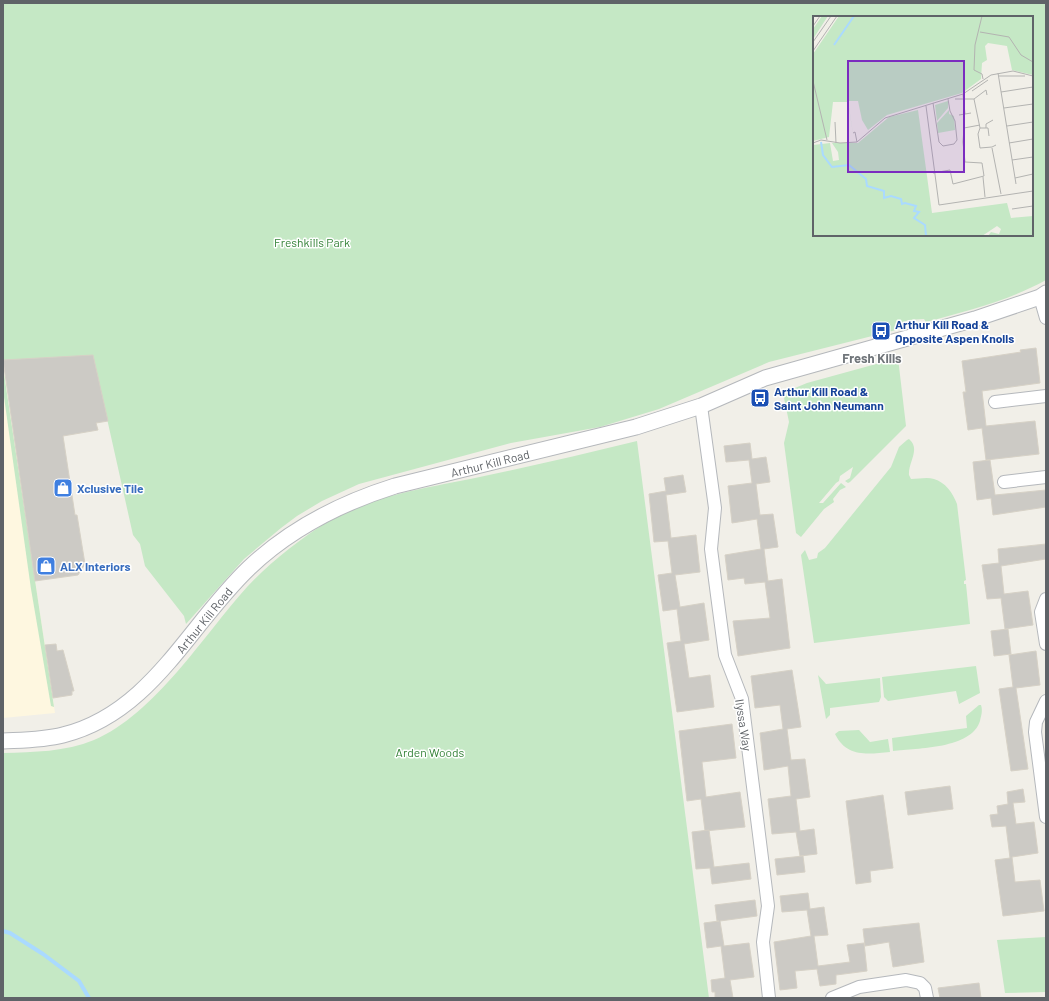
<svg xmlns="http://www.w3.org/2000/svg" width="1049" height="1001" viewBox="0 0 1049 1001" font-family="Barlow,sans-serif">
<rect width="100%" height="100%" fill="#f1efe8"/>
<polygon fill="#fef7e0" points="3,367 55,713 3,718"/>
<g fill="#c5e8c5" fill-rule="evenodd">
<path d="M3,3H1046V280C1008,301 967,311 926,322L924,319L908,320L896,326V330L769,362L659,409L600,427L511,443L359,484L322,501L297,516L281,528L244,559L186,624L184,616L145,566L140,544L133,535L93,356L3,360ZM814,17H1032V235H814Z"/>
<polygon points="898,358 906,426 850,482 848,483 845,481 850,478 853,467 840,476 839,481 836,483 819,503 823,503 841,483 846,487 840,490 833,499 834,502 824,509 801,537 796,533 784,443 789,422 783,393 807,383"/>
<polygon points="3,367 54,707 51,706 31,589 3,390"/>
<path d="M909,439C921,449 908,462 909,475L911,479C919,479 927,477 934,479C945,482 953,493 957,504L966,580L964,581V584H966L970,624L814,643L801,555L805,550L809,560L817,558L818,553L825,548L891,467L899,447L907,440Z"/>
<path d="M637,441L709,998H3V753C34,752 65,752 94,740C155,714 203,636 247,587C267,565 301,538 327,522C368,496 427,488 475,478C529,467 583,454 637,441Z"/>
<polygon points="976,666 980,693 959,704 956,691 888,701 884,697 882,677"/>
<polygon points="818,675 826,684 880,678 881,697 879,702 830,708 830,715 826,719"/>
<path d="M979,705H981C983,711 981,716 980,721C971,749 918,748 893,751L892,738L967,728L966,716Z"/>
<path d="M859,730L870,742L888,739L890,752C868,754 847,758 835,734L839,731Z"/>
<polygon points="1046,937 1046,992 1005,993 997,940"/>
</g>
<g fill="none" stroke-linecap="round" stroke-linejoin="round">
<polyline stroke="#aadaff" stroke-width="4" points="3,931 10,933 43,954 79,981 89,998"/>
</g>
<g fill="#cccac5" stroke="#d6d1c6">
<polygon points="1036,348 1040,383 982,391 986,426 1035,421 1039,454 986,460 982,428 968,430 963,392 966,392 962,361 1021,352 1020,350"/>
<polygon points="93,355 108,421 96,423 98,430 63,436 75,515 77,515 85,564 78,575 35,581 3,360"/>
<polygon points="750,443 752,459 766,457 770,482 756,484 758,500 760,515 773,514 778,547 764,549 766,566 768,581 782,579 790,648 738,656 733,621 770,618 765,582 745,584 744,578 728,580 725,555 761,549 757,519 732,523 728,486 752,483 749,460 726,462 724,446"/>
<polygon points="990,460 995,495 1046,490 1046,507 993,515 991,498 977,500 973,462"/>
<polygon points="683,475 686,492 666,495 671,538 696,535 700,572 675,575 680,607 704,603 709,640 684,644 689,678 710,675 714,707 677,712 667,643 681,641 677,609 663,611 658,575 672,573 668,541 654,542 649,494 666,491 664,478"/>
<polygon points="1046,544 1046,559 1001,566 1004,594 1028,591 1033,625 1005,629 1001,598 987,599 982,565 999,563 998,549"/>
<polygon points="1008,629 1011,654 994,656 991,631"/>
<polygon points="56,644 57,651 63,650 74,691 72,691 72,695 53,698 45,645"/>
<polygon points="1036,651 1040,685 1016,688 1028,769 1011,771 999,689 1013,687 1009,655"/>
<polygon points="792,670 801,727 787,729 789,745 791,760 805,759 810,797 796,799 800,831 814,829 817,854 800,856 796,832 772,834 768,799 791,796 788,766 764,770 760,733 783,729 780,705 755,708 751,676"/>
<polygon points="732,724 736,758 702,762 706,797 740,792 745,827 705,831 701,799 687,801 679,731"/>
<polygon points="950,786 953,809 908,815 905,792"/>
<polygon points="1023,789 1025,802 1013,803 1016,824 1034,822 1038,853 1012,857 1015,882 1040,880 1044,911 1003,916 995,860 1010,858 1006,826 992,827 990,815 998,814 997,806 1008,804 1007,792"/>
<polygon points="883,795 893,868 870,871 871,882 856,884 846,801"/>
<polygon points="709,830 714,867 749,863 751,879 712,884 710,868 696,869 692,832"/>
<polygon points="803,856 805,872 777,875 775,859"/>
<polygon points="808,893 810,909 824,907 825,915 828,935 814,936 818,966 850,962 847,945 864,943 867,971 836,975 836,984 820,986 817,969 795,971 797,988 780,990 774,942 811,936 807,910 782,912 780,896"/>
<polygon points="755,900 757,916 720,921 724,946 749,943 754,977 730,980 733,998 715,998 715,992 712,992 711,980 725,978 721,946 707,948 704,923 719,921 717,921 715,905"/>
<polygon points="919,923 924,962 893,967 889,942 865,946 863,929"/>
<polygon points="979,983 981,998 940,998 938,988"/>
</g>
<g fill="none" stroke-linecap="round" stroke-linejoin="round">
<g stroke="#b5b8bc" stroke-width="14">
<g id="minor">
<polyline points="1040,297 1046,318"/>
<polyline points="995,402 1046,396"/>
<polyline points="701,406 715,508 711,549 717,595 725,655 742,699 768,906 763,942 769,998"/>
<polyline points="1004,482 1046,477"/>
<polyline points="1046,599 1041,612 1046,644"/>
<polyline points="1046,701 1036,722 1035,732 1046,817"/>
<polyline points="832,998 859,987 906,980 920,983 925,988 927,998"/>
</g>
</g>
<g stroke="#b5b8bc" stroke-width="17">
<path id="tertiary" d="M3,741C23,740 44,740 63,735C151,713 188,626 249,568C291,528 341,503 395,486L636,427L701,406L765,378L975,319L1040,297L1046,293"/>
</g>
<use href="#minor" stroke="#fff" stroke-width="12"/>
<use href="#tertiary" stroke="#fff" stroke-width="15"/>
</g>
<defs>
<g id="bus-square" transform="scale(1)"><rect x="-9" y="-9" width="18" height="18" rx="4" fill="#1a4fb4" stroke="#fff"/><path d="M-5-6H5V4H4V6H2V4H-2V6H-4V4H-5ZM-3.5-4V0h7V-4ZM-3.5 1.2v1.5H-2V1.2ZM2 1.2v1.5H3.5V1.2Z" fill="#fff"/></g>
<g id="shop-square" transform="scale(1)"><rect x="-9" y="-9" width="18" height="18" rx="4" fill="#3f7fe0" stroke="#fff"/><path d="M-5-2.5h2.3a2.7 3.5 0 0 1 5.4 0H5L5.5 6h-11ZM-1.5-2.5h3a1.5 2.3 0 0 0-3 0Z" fill="#fff"/></g>
</defs>
<g fill-rule="evenodd">
<use href="#bus-square" x="881" y="331"/>
<use href="#bus-square" x="760" y="398"/>
<use href="#shop-square" x="63" y="488"/>
<use href="#shop-square" x="46" y="566"/>
</g>
<g text-anchor="middle" dominant-baseline="central" stroke-width="3" stroke-linejoin="round" paint-order="stroke">
<g font-size="12" fill="#348238" stroke="#fff">
<text x="312" y="242">Freshkills Park</text>
<text x="430" y="752">Arden Woods</text>
</g>
<g font-size="12" font-weight="bold" fill="#164399" stroke="#fff" text-anchor="start">
<text x="895" y="324">Arthur Kill Road &amp;<tspan x="895" dy="14">Opposite Aspen Knolls</tspan></text>
<text x="774" y="391">Arthur Kill Road &amp;<tspan x="774" dy="14">Saint John Neumann</tspan></text>
</g>
<g font-size="12" fill="#5f6368" stroke="#fff">
<text transform="translate(490 463) rotate(-14)">Arthur Kill Road</text>
<text transform="translate(204 620) rotate(-51)">Arthur Kill Road</text>
<text transform="translate(744 725) rotate(81)">Ilyssa Way</text>
</g>
<g font-size="12" font-weight="bold" fill="#366cbe" stroke="#fff" text-anchor="start">
<text x="77" y="488">Xclusive Tile</text>
<text x="60" y="566">ALX Interiors</text>
</g>
<g font-size="13" font-weight="bold" fill="#70757a" stroke="#fff">
<text x="872" y="358">Fresh Kills</text>
</g>
</g>
<g transform="translate(813 16)">
<rect width="220" height="220" fill="#f1efe8"/>
<path d="M9,0H15L0,23V13ZM26,0H220V59L199,54L194,30L175,27L172,30L174,44L169,47L168,63L149,77L74,99L55,114L49,104L45,85H35L41,124L35,86H20L16,121L0,125V38ZM135,85V92L124,105L122,89ZM105,94L119,197L194,187L198,202L220,200V220H175L178,216L186,218L188,213L184,210L169,220H0V129L17,127L20,145L26,144L25,136L19,127H45L76,101ZM136,94V98L141,100L142,114L125,117L124,107Z" fill="#c5e8c5"/>
<path fill="none" stroke="#aadaff" stroke-width="2" d="M21,29L41,0M8,126L10,139L19,151L36,149L53,163L54,170L71,175V182L78,180L88,183L89,188L92,187L103,190L101,195L106,196L101,202L112,209L113,220"/>
<path fill="none" stroke="#b3b3b1" stroke-width="1" d="M169,0L162,29L161,54L169,58L170,63M0,10L7,0M167,16L196,21L208,39L220,46M0,26L18,0M0,35L24,0M185,57L203,168M186,60H212M0,65L14,124M159,75L175,64M188,76L220,71M150,78L152,98M142,83H161M161,83L167,112L165,118L167,132L179,131L183,129M161,83L173,74L174,79M120,87L126,126L130,130L141,128L144,124L142,105L137,95L135,83M113,90L126,189L220,175M191,92L220,88M146,99L158,97M22,106L23,127M194,110L220,106M167,112H175L176,120M173,112V108L180,104M40,117L42,116L44,126M0,127L8,124L27,127L44,126L72,102L150,78L178,59L200,55L220,60M196,127L220,123M179,132L188,178M199,144L220,141M120,157L137,154L140,168L171,160L169,147L152,146L150,126L151,112L167,109M170,161L172,181M202,162L220,158M199,193L220,190"/>
<path fill="#7b2cbf" fill-opacity="0.15" stroke="#7b2cbf" stroke-width="2" d="M35,45H151V156H35Z"/>
<rect width="220" height="220" fill="none" stroke="#5f6368" stroke-width="2"/>
</g>
<rect width="1049" height="1001" fill="none" stroke="#5f6368" stroke-width="8"/>
</svg>
